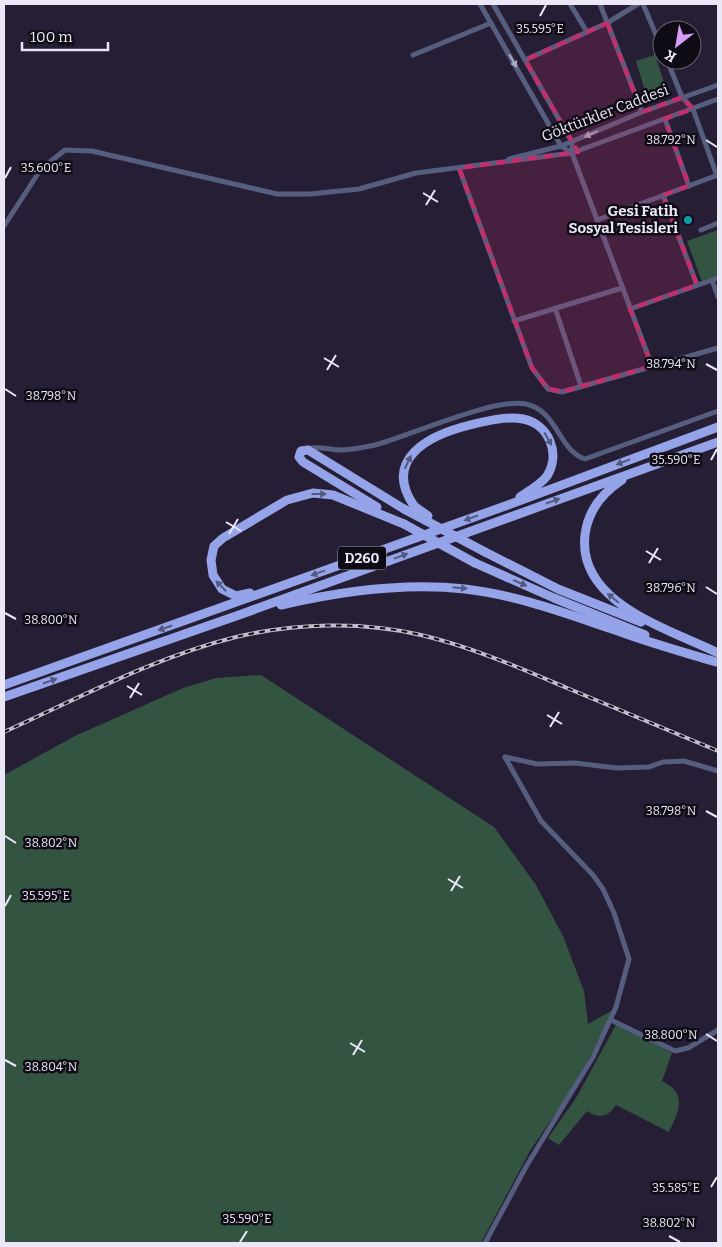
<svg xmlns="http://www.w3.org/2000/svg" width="722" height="1247" viewBox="0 0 722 1247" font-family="Bitter,serif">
<rect width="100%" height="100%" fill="#261e35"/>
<g fill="#335441">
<polygon points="655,55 666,88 646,94 636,61"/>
<polygon points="718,230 718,276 702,282 687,241"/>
<polygon points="261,675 494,827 536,885 563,936 584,991 588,1024 613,1010 592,1053 568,1095 530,1151 481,1243 4,1243 4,775 75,736 183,688 216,678"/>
<path d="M617,1023L672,1053L662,1081C688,1094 679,1111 669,1132L616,1105C609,1117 598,1119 587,1111L559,1145L548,1138L576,1098Z"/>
</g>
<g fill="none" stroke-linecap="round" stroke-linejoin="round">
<g stroke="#565e7f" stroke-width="5">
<polyline points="480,4 561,146 572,153"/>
<polyline points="493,4 572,142 572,153 652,366"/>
<polyline points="570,4 587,32"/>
<polyline points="600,4 642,112"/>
<polyline points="643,4 662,49"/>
<polyline points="413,55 491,23"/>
<polyline points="525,60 607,23 638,4"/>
<polyline points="667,60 682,97 693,109 717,176"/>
<polyline points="665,119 689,186"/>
<polyline points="509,159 561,146 642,112 718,85"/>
<polyline points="459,168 532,368 548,389 562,392 718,348"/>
<polyline points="663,195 697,285"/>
<polyline points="597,220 718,175"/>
<polyline points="4,226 41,169 65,150 92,151 277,194 310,194 359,189 416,173 572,153 718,99"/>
<polyline points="701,230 718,223"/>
<polyline points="712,280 718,297"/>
<polyline points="555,308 581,386"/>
<polyline points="630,309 718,278"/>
<polyline points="514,321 622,288"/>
<path d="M307,449C320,445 331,451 344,450C354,449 365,447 375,445C409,436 495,397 526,404C558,411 558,450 585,459L718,411"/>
<polyline points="505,757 537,764 575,763 617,768 649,767 663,762 684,761 718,771"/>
<polyline points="611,1020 675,1051 688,1048 718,1030"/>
<polyline points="485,1243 527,1165 593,1057 616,1007 629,959 614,913 603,889 593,875 541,821 505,757"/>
</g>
<g stroke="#95a4e8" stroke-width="9">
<path d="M622,480C602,493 588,510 585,535C577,603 669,629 718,653"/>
<path d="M414,506C382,459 429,435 470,425C486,421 506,416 523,419C549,424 561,454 547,476C540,485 529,491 520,497"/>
<polyline points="377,507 303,462 299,457 301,451 308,450 404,509"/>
<polyline points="485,552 558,589 641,622"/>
<polyline points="475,563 554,598 645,635"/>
<polyline points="250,593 236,596 222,589 213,575 211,560 214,546 223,538 287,500 313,493 333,495 404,524"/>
<path d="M281,605C341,591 403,582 465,589C518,595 567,614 618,631C650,643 683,652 716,662"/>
<polyline points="4,685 508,505 718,427"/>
<polyline points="4,697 239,615 718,442"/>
</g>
<g stroke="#c1bccd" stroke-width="4">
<path id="rail" d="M4,732C79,698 155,657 236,637C295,623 362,621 421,635C472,647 520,668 567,688C618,709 668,730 718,751"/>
</g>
<use href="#rail" stroke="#0e0b14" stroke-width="2" stroke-dasharray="5.5" stroke-linecap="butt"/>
<g stroke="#95a4e8" stroke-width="9">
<polyline points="414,506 428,516"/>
<polyline points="404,509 485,552"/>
<polyline points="404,524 475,563"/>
</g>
</g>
<defs><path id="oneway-solid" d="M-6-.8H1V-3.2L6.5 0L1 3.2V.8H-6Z" transform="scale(1.25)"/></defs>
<g fill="#a8a9c0">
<use href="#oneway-solid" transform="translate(513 61) rotate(60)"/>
<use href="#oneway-solid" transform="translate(591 134) rotate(157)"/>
</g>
<g fill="#52587e">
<use href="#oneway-solid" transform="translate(548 439) rotate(61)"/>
<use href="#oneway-solid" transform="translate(408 462) rotate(-64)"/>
<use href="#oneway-solid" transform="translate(623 462) rotate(159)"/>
<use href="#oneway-solid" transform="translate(319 494)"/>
<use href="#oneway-solid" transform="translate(553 501) rotate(-20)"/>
<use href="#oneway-solid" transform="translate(471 518) rotate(160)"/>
<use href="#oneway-solid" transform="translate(401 556) rotate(-20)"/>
<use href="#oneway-solid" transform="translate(318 573) rotate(160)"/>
<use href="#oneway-solid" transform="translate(520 583) rotate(24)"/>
<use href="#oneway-solid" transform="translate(221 586) rotate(-134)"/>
<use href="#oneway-solid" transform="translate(460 588) rotate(6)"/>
<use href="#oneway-solid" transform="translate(613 598) rotate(-141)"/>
<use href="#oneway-solid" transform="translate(165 628) rotate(161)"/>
<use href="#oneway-solid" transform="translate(50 681) rotate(-19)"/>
</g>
<path fill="#c62d6a" fill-opacity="0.2" stroke="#c62d6a" stroke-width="4" stroke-dasharray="10 6" stroke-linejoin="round" d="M607,23L642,112L682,97L693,109L665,119L689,186L663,195L697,285L630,309L652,366L562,392L548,389L532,368L459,168L578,152L525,60Z"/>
<path fill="none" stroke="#ebe7f6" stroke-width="2" d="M540,16L546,5M706,140L717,147M5,178L11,167M423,193L438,202M426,205L435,190M324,358L339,367M706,364L717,370M327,370L336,355M5,389L16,396M711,460L717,449M226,522L241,531M229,534L238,519M646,551L661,560M649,563L658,548M706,587L717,594M5,613L16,619M127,686L142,695M130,698L139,683M547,715L562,724M550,727L559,712M706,811L717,817M5,836L16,843M448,879L463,888M451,891L460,876M5,906L11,895M706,1034L717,1041M350,1043L365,1052M353,1055L362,1040M5,1060L16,1066M711,1187L717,1177M669,1236L680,1242M240,1242L247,1231"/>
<circle fill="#0f9aa8" stroke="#0e0b14" stroke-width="2" cx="688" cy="220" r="5"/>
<g text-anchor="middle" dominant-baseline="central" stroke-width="5" stroke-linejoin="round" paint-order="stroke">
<rect fill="#0e0b14" stroke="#a9a5b2" stroke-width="1" x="338" y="546.5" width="48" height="23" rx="4"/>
<g font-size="14" font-weight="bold" fill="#ebe7f6">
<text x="362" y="558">D260</text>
</g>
<g font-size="15" fill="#ebe7f6" stroke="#0e0b14">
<text transform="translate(605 113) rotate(-21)">Göktürkler Caddesi</text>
</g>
<g font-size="15" font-weight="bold" fill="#ebe7f6" stroke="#0e0b14" text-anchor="end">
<text x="678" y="211">Gesi Fatih<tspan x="678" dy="17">Sosyal Tesisleri</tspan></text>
</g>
</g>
<g font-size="12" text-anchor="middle" fill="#ebe7f6" stroke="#0e0b14" stroke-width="5" stroke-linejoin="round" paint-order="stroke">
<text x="540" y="33">35.595°E</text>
<text x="671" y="144">38.792°N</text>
<text x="46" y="172">35.600°E</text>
<text x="671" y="368">38.794°N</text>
<text x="51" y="400">38.798°N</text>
<text x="676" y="464">35.590°E</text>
<text x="671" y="592">38.796°N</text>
<text x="51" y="624">38.800°N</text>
<text x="671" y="815">38.798°N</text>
<text x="51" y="847">38.802°N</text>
<text x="46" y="900">35.595°E</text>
<text x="671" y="1039">38.800°N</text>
<text x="51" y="1071">38.804°N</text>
<text x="676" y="1192">35.585°E</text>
<text x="247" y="1223">35.590°E</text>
<text x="669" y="1227">38.802°N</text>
</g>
<rect width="722" height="1247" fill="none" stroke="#ebe7f6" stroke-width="10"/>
<g transform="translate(677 45) rotate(211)"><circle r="24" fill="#0e0b14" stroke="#66636e"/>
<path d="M0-4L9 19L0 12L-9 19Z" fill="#d89bf8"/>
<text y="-8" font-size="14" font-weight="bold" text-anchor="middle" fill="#ebe7f6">K</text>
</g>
<path d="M22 42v8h86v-8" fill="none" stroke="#ebe7f6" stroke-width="2.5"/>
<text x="30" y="42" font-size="15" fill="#ebe7f6" stroke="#0e0b14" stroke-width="4" paint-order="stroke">100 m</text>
</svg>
